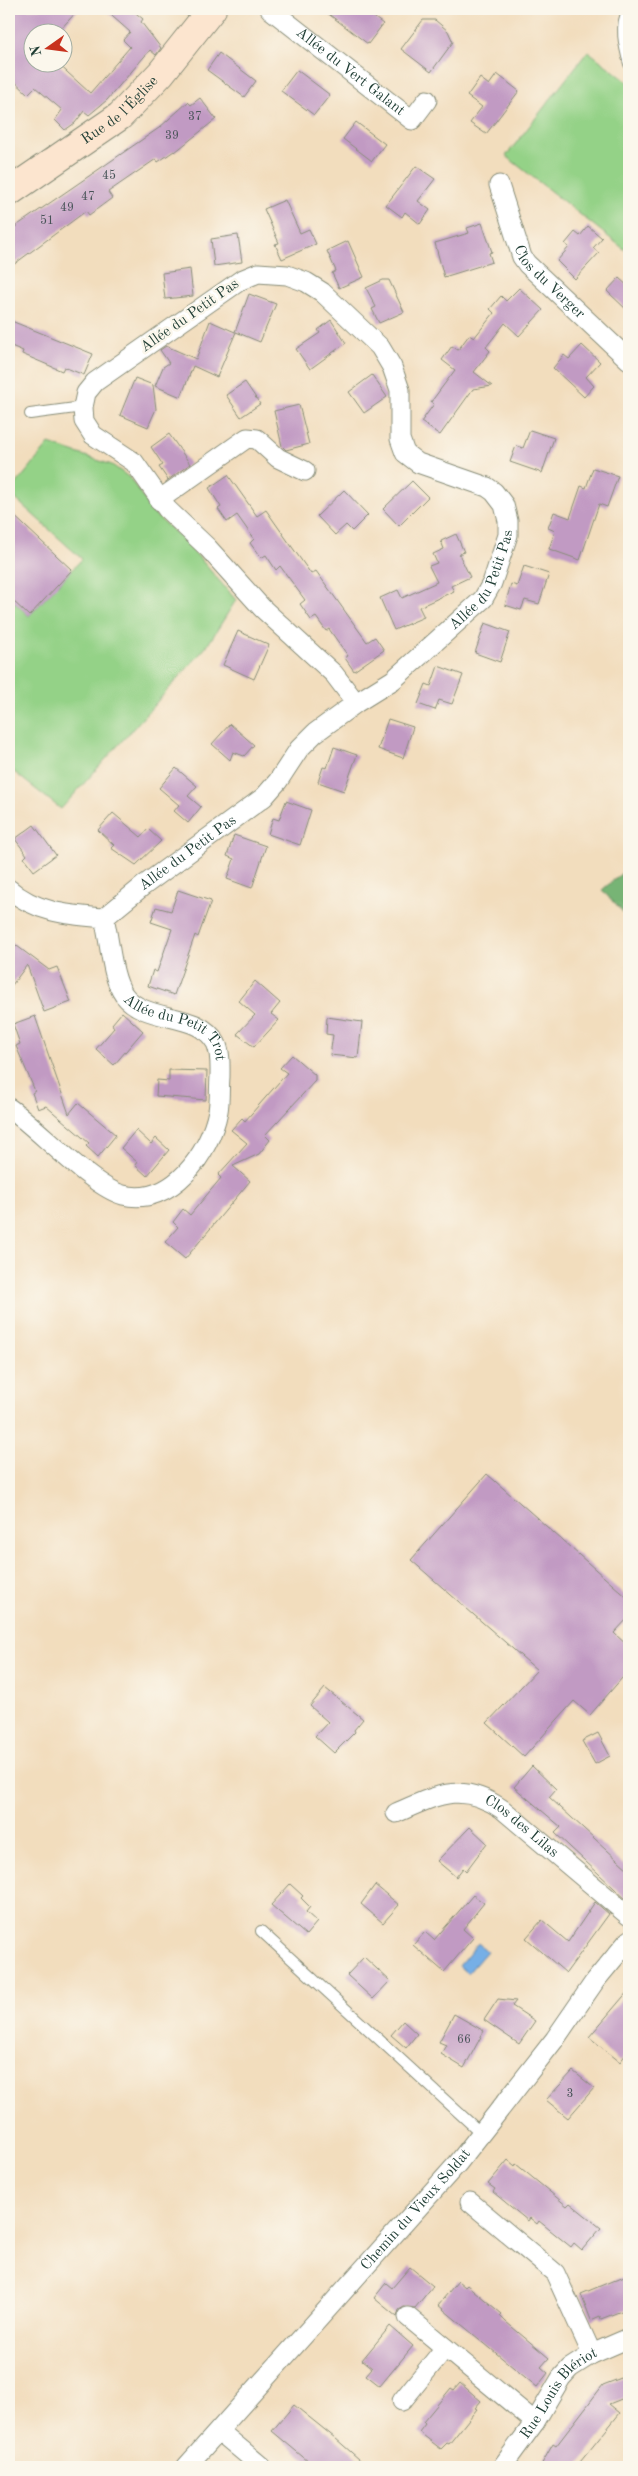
<svg xmlns="http://www.w3.org/2000/svg" width="638" height="2476" viewBox="0 0 638 2476" font-family="'Old Standard TT',serif">
<rect width="100%" height="100%" fill="#fbf7ec"/>
<filter id="ink" filterUnits="userSpaceOnUse"><feTurbulence type="fractalNoise" baseFrequency=".02" numOctaves="2"/><feDisplacementMap in="SourceGraphic" scale="10" xChannelSelector="R" yChannelSelector="G"/><feConvolveMatrix kernelMatrix="1 2 1 2 8 2 1 2 1" color-interpolation-filters="sRGB"/></filter>
<filter id="wash" filterUnits="userSpaceOnUse"><feTurbulence type="fractalNoise" baseFrequency=".0096" numOctaves="4" result="noise"/><feDisplacementMap in="SourceGraphic" scale="20" xChannelSelector="R" yChannelSelector="G"/><feGaussianBlur stdDeviation="1.12" result="paint"/><feColorMatrix in="noise" values="0 0 0 0 0 0 0 0 0 0 0 0 0 0 0 0 0 1.4 0 .05"/><feComposite in="paint" operator="in"/></filter>
<g filter="url(#wash)">
<rect width="100%" height="100%" fill="#f2ddbd"/>
<g fill="#94d287" stroke="#5a885e">
<polygon points="588,51 629,83 629,253 506,156"/>
<polygon points="49,444 112,465 130,478 154,514 183,539 236,600 207,646 61,809 9,768 9,604 12,600 29,616 82,559 9,493"/>
</g>
<polygon fill="#77b474" stroke="#4b7854" points="629,867 629,919 602,890"/>
<polygon fill="#76afe6" stroke="#4a768d" points="478,1943 487,1951 468,1973 459,1966"/>
<g id="blocks">
<g fill="#c19ac3">
<polygon points="9,9 79,9 58,32 32,32 32,62 56,62 90,93 130,47 123,40 130,32 104,9 131,9 143,19 141,22 161,48 156,55 150,50 107,100 89,115 84,111 75,123 65,130 55,120 62,110 35,87 28,94 9,76"/>
<polygon points="322,9 363,9 383,24 368,44"/>
<polygon points="423,20 435,20 448,31 453,42 431,72 401,49"/>
<polygon points="219,53 256,81 244,97 207,70"/>
<polygon points="297,70 330,95 314,115 281,91"/>
<polygon points="497,74 519,91 486,134 470,123 482,107 467,96 480,78 489,85"/>
<polygon points="200,98 216,119 175,152 174,151 158,162 156,159 108,192 112,198 89,215 86,211 9,268 9,231 159,128 188,102 191,105"/>
<polygon points="356,122 385,144 372,161 343,139"/>
<polygon points="416,166 435,179 418,201 430,210 420,224 405,212 402,217 386,205"/>
<polygon points="285,200 300,233 309,229 316,244 282,259 275,244 279,243 264,209"/>
<polygon points="482,223 492,252 489,253 492,262 444,277 435,243 469,233 467,228"/>
<polygon points="588,226 602,238 593,248 599,253 575,279 557,261 569,247 565,244 575,232 580,236"/>
<polygon points="238,235 242,262 214,266 211,239"/>
<polygon points="348,241 364,277 339,288 332,273 336,271 327,251"/>
<polygon points="190,269 193,296 165,299 162,273"/>
<polygon points="619,278 629,287 629,312 607,291"/>
<polygon points="383,280 389,280 404,312 379,323 372,309 376,307 366,288"/>
<polygon points="519,288 543,310 519,336 505,323 486,347 490,351 474,372 492,386 473,389 440,435 421,422 434,404 431,402 455,370 442,360 452,346 458,350 469,335 474,338 494,313 490,309 501,296 506,301"/>
<polygon points="249,294 276,304 260,342 236,332 217,377 193,366 181,397 155,386 163,367 169,363 160,350 166,346 196,359 210,321 235,332"/>
<polygon points="9,320 93,354 84,375 64,367 62,371 41,362 22,354 23,351 9,345"/>
<polygon points="331,320 346,343 310,369 296,349 320,333 318,330"/>
<polygon points="582,345 600,362 586,377 594,386 584,397 553,368 564,355 569,359"/>
<polygon points="372,375 387,397 364,413 349,392"/>
<polygon points="135,378 153,385 156,409 148,427 120,415"/>
<polygon points="245,382 260,404 241,417 226,395"/>
<polygon points="299,405 309,444 286,450 282,446 274,411"/>
<polygon points="530,430 554,438 542,473 510,462 516,446 523,448"/>
<polygon points="169,434 190,464 168,480 159,467 163,465 151,447"/>
<polygon points="593,468 618,476 607,507 599,504 580,560 549,549 555,531 548,528 554,512 570,518 581,486 586,488"/>
<polygon points="228,475 257,516 266,510 311,574 316,571 367,642 375,637 384,650 354,671 345,658 348,656 329,629 326,631 316,617 311,620 300,604 305,600 280,566 276,570 266,555 261,558 250,543 254,539 237,515 227,522 218,509 221,507 209,488"/>
<polygon points="412,481 428,497 399,526 383,509"/>
<polygon points="344,490 368,515 352,531 346,525 335,535 317,516"/>
<polygon points="9,511 72,570 29,616 9,597"/>
<polygon points="456,534 464,552 459,554 470,577 451,586 454,591 419,607 424,617 394,630 380,598 398,590 402,598 437,582 429,566 437,563 433,554 444,549 441,541"/>
<polygon points="524,566 549,574 539,604 525,600 521,610 505,605 511,584 517,586"/>
<polygon points="485,623 510,632 500,662 475,653"/>
<polygon points="238,631 269,645 254,679 223,665"/>
<polygon points="438,666 463,675 452,704 439,700 435,710 418,704 426,684 431,686"/>
<polygon points="388,719 413,727 403,758 378,749"/>
<polygon points="230,724 254,745 244,756 233,752 230,760 212,744"/>
<polygon points="334,747 357,755 344,791 318,782 323,767 327,768"/>
<polygon points="176,768 197,786 188,796 201,807 188,823 174,811 179,805 159,788"/>
<polygon points="286,801 311,810 300,845 268,834 273,818 279,820"/>
<polygon points="113,813 141,837 148,829 161,841 136,865 111,848 114,845 98,830"/>
<polygon points="34,825 56,855 34,871 24,858 27,855 15,839"/>
<polygon points="234,835 266,846 252,888 227,879 234,859 227,856"/>
<polygon points="178,890 211,901 198,937 195,935 174,995 148,986 153,970 157,972 172,929 151,922 156,907 171,911"/>
<polygon points="9,940 49,970 57,967 71,1002 44,1012 27,965 9,989"/>
<polygon points="255,981 280,1003 271,1014 279,1020 254,1047 237,1034 255,1015 239,1001"/>
<polygon points="122,1012 143,1031 114,1065 96,1049 114,1028 112,1024"/>
<polygon points="35,1016 69,1114 78,1103 116,1135 98,1157 86,1146 89,1143 46,1106 38,1109 32,1093 35,1091 16,1046 20,1044 13,1024"/>
<polygon points="327,1017 362,1022 358,1058 330,1055 333,1035 326,1034"/>
<polygon points="292,1055 315,1075 315,1081 265,1135 270,1140 259,1154 233,1166 250,1181 185,1259 165,1242 178,1227 173,1222 183,1209 190,1215 221,1178 218,1175 247,1143 231,1130 242,1118 245,1121 287,1073 280,1068"/>
<polygon points="169,1070 207,1071 206,1100 156,1096 157,1080 169,1081"/>
<polygon points="136,1130 151,1144 156,1138 169,1150 147,1176 135,1165 137,1162 121,1148"/>
<polygon points="487,1474 629,1599 629,1617 614,1633 629,1647 629,1670 590,1715 574,1701 524,1757 487,1723 537,1670 411,1560"/>
<polygon points="325,1688 363,1719 354,1730 355,1732 334,1753 315,1736 328,1722 310,1706"/>
<polygon points="598,1733 610,1756 595,1764 582,1741"/>
<polygon points="532,1766 556,1789 549,1797 629,1870 629,1902 555,1833 561,1827 514,1787"/>
<polygon points="470,1827 487,1843 466,1871 463,1868 456,1877 437,1861"/>
<polygon points="290,1884 303,1896 301,1898 310,1907 306,1912 317,1922 306,1935 271,1905"/>
<polygon points="375,1885 399,1905 383,1923 361,1904"/>
<polygon points="473,1895 484,1903 463,1929 473,1938 444,1972 413,1945 425,1932 434,1940"/>
<polygon points="595,1902 609,1914 566,1973 526,1938 542,1920 568,1942"/>
<polygon points="364,1957 390,1981 373,1999 347,1975"/>
<polygon points="629,1990 629,2050 620,2062 589,2037"/>
<polygon points="498,1999 516,2001 512,2006 535,2021 519,2044 484,2020"/>
<polygon points="454,2014 484,2031 464,2068 441,2054 446,2045 439,2042"/>
<polygon points="403,2021 417,2034 406,2048 391,2035"/>
<polygon points="573,2071 594,2088 568,2118 546,2100"/>
<polygon points="508,2160 515,2166 516,2164 567,2206 570,2203 601,2228 582,2250 574,2243 571,2247 539,2221 537,2224 530,2218 528,2221 493,2192 495,2189 488,2184"/>
<polygon points="410,2267 433,2286 415,2308 404,2307 399,2310 397,2317 374,2298 386,2283 392,2288"/>
<polygon points="629,2274 629,2308 601,2319 600,2316 591,2320 581,2294"/>
<polygon points="458,2281 465,2287 467,2285 502,2314 500,2316 506,2322 549,2358 541,2367 548,2373 537,2387 438,2305"/>
<polygon points="390,2326 413,2346 380,2386 366,2375 372,2368 362,2360"/>
<polygon points="629,2375 629,2396 609,2404 620,2413 576,2467 540,2467 553,2444 556,2446 603,2385"/>
<polygon points="460,2383 481,2401 475,2408 477,2409 449,2444 447,2443 441,2449 419,2432 425,2424 423,2422 451,2388 454,2390"/>
<polygon points="294,2405 335,2438 368,2467 315,2467 272,2431"/>
</g>
</g>
</g>
<g filter="url(#ink)">
<use href="#blocks" fill-opacity="0" stroke="#888d78" stroke-width="1"/>
<g fill="none" stroke-linecap="round" stroke-linejoin="round">
<g stroke="#888d78" stroke-width="12">
<g id="lane">
<path d="M628,9C619,26 624,46 629,64"/>
<polyline points="30,414 83,407"/>
<polyline points="261,1931 482,2134"/>
</g>
</g>
<g stroke="#888d78" stroke-width="21">
<g id="street">
<path id="s1" d="M270,9L412,120L427,100"/>
<path id="s2" d="M499,185L522,257L527,264L629,360"/>
<polyline points="159,500 247,438 257,439 278,458 305,471"/>
<path id="s3" d="M9,889C36,913 70,915 104,918C110,940 111,977 124,995C146,1024 198,1010 216,1043C221,1053 220,1066 220,1077C219,1088 220,1100 218,1111C210,1153 172,1207 123,1195C92,1187 38,1128 9,1108"/>
<path id="s4" d="M104,918L143,886L264,797L278,781L299,749L315,733L356,703L393,680L483,599L492,583L508,535V521L504,505L494,492L487,487L418,463L405,453L400,439V390L392,367L380,347L322,292L306,282L287,275L258,273L241,280L95,382L86,393L83,407L84,421L93,435L134,462L167,509L208,548L262,608L334,674L356,703"/>
<path id="s5" d="M396,1813C437,1795 462,1781 502,1809L629,1916"/>
<polyline points="470,2202 555,2273 592,2354"/>
<polyline points="408,2317 535,2422"/>
<polyline points="402,2401 445,2348"/>
<polyline points="219,2431 262,2467"/>
<path id="s6" d="M186,2467L458,2163L555,2039L595,1981L629,1940"/>
<path id="s7" d="M502,2467L535,2422L561,2378L570,2368L592,2354L629,2338"/>
</g>
</g>
<g stroke="#888d78" stroke-width="30">
<g id="secondary">
<path id="s8" d="M9,192L120,116L161,73L212,9"/>
</g>
</g>
<use href="#lane" stroke="#fff" stroke-width="10"/>
<use href="#street" stroke="#fff" stroke-width="19"/>
<use href="#secondary" stroke="#fce5cf" stroke-width="28"/>
</g>
</g>
<g text-anchor="middle" dominant-baseline="central" stroke-width="5" stroke-linejoin="round" paint-order="stroke">
<g font-size="12" fill="#485458">
<text x="195" y="117">37</text>
<text x="172" y="136">39</text>
<text x="109" y="176">45</text>
<text x="88" y="197">47</text>
<text x="67" y="208">49</text>
<text x="47" y="221">51</text>
<text x="464" y="2040">66</text>
<text x="570" y="2094">3</text>
</g>
<g font-size="15" fill="#1f3d34" stroke="#fbf7ec">
<text stroke="none"><textPath href="#s1" startOffset="102">Allée du Vert Galant</textPath></text>
<text stroke="none"><textPath href="#s8" startOffset="138">Rue de l'Église</textPath></text>
<text stroke="none"><textPath href="#s2" startOffset="112">Clos du Verger</textPath></text>
<text transform="translate(190 316) rotate(-35)">Allée du Petit Pas</text>
<text stroke="none"><textPath href="#s4" startOffset="514">Allée du Petit Pas</textPath></text>
<text stroke="none"><textPath href="#s4" startOffset="106">Allée du Petit Pas</textPath></text>
<text stroke="none"><textPath href="#s3" startOffset="245">Allée du Petit Trot</textPath></text>
<text stroke="none"><textPath href="#s5" startOffset="139">Clos des Lilas</textPath></text>
<text stroke="none"><textPath href="#s6" startOffset="345">Chemin du Vieux Soldat</textPath></text>
<text stroke="none"><textPath href="#s7" startOffset="94">Rue Louis Blériot</textPath></text>
</g>
</g>
<rect width="638" height="2476" fill="none" stroke="#fbf7ec" stroke-width="30"/>
<g transform="translate(48 48) rotate(256)"><circle r="24" fill="#fbf7ec" stroke="#a3ada2"/>
<path d="M0-4L9 19L0 12L-9 19Z" fill="#c8321e"/>
<text y="-8" font-size="14" font-weight="bold" text-anchor="middle" fill="#1f3d34">N</text>
</g>
</svg>
